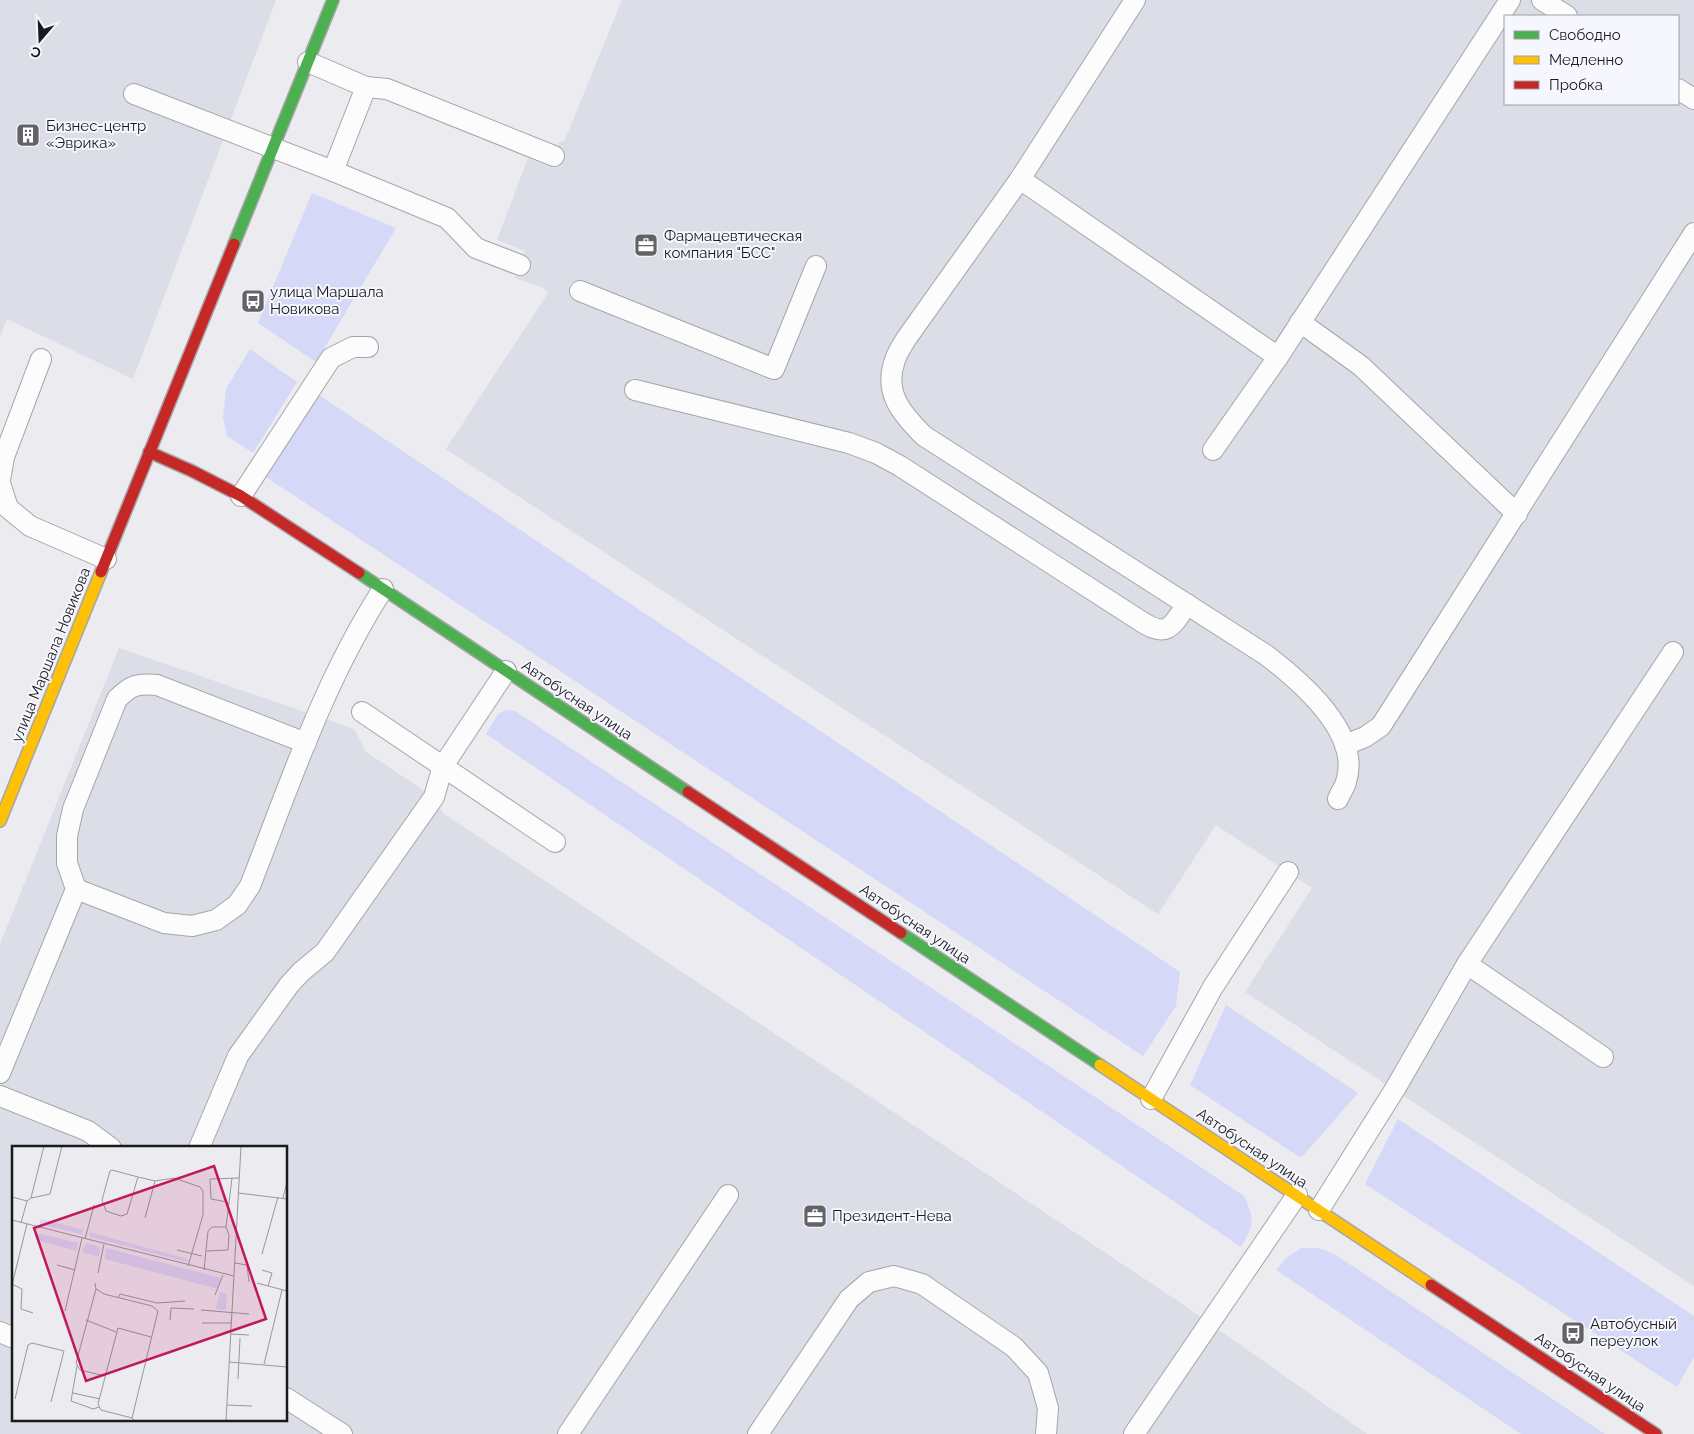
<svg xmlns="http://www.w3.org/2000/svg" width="1694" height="1434" viewBox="0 0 1694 1434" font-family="Raleway,sans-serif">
<rect width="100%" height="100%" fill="#ebebf0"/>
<g fill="#dbdde7" fill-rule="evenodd">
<polygon points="0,0 276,0 133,379 7,319 0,336"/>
<path d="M622,0H1694V1286L1245,992L1312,888L1216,825L1158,914L446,449L548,293L542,287L515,278L525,251L497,240L528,158L549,167L560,141L564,142ZM1505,16H1678V104H1505Z"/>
<path d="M119,648L354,729L366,752L434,797L444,814L1178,1301L1367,1434H0V944ZM14,1148H286V1420H14Z"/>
</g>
<g fill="#d5d9f7">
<polygon points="312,193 396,228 316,362 258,323"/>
<polygon points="250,349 297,382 253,453 227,436 223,417 226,389"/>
<polygon points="316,393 1180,972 1176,1006 1143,1056 266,477"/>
<path d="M506,710L515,711L1244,1196C1255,1220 1254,1225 1241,1247L486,734L498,714Z"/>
<polygon points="1226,1005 1358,1093 1301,1158 1190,1085"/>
<polygon points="1398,1119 1694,1316 1694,1357 1677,1387 1365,1184"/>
<polygon points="1301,1248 1319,1248 1336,1255 1605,1434 1521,1434 1276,1270 1287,1257"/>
</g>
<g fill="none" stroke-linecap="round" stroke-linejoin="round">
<g stroke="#a6a6aa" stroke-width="22">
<g id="lane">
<path d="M1135,0L1020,179L906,339C902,346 897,353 895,360C883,393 902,414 924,436L1266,655C1300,681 1362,733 1346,782C1345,787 1340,793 1338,799"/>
<polyline points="1542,0 1567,16"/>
<polyline points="308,62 366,87 387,89 554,156"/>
<polyline points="1678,89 1694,99"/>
<polyline points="134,94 333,171 447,218 476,248 520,265"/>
<polyline points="333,171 366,87"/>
<polyline points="1020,179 1278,357 1510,0"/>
<polyline points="580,291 774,369 816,266"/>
<polyline points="1300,322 1361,366 1517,514"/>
<path d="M635,390L849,443L876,453L900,466L1139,620C1166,638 1171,629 1187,604"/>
<polyline points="1213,450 1278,357"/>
<polyline points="0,480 4,457 41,359"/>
<polyline points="0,483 8,508 30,526 106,559"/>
<polyline points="241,496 331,358 353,347 368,347"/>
<polyline points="362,712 555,842"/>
<path d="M306,743L157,685C138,683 131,685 117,699L73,809L67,836V863L76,889L164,923L192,926L216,920L237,905L250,886C289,786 324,680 383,589"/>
<polyline points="1345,745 1365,737 1381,726 1694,233"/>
<polyline points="1467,964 1603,1057"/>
<polyline points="0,1073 76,889"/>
<polyline points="0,1096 88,1131 111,1148"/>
<polyline points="1151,1099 1213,987 1288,872"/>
<polyline points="199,1148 238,1056 289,985 301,972 325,952 434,797 443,766 506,671"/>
<polyline points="1319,1210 1395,1089 1467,964 1673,652"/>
<polyline points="0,1332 14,1338"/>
<polyline points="286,1398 342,1434"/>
<polyline points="568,1434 728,1195"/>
<polyline points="758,1434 849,1299 869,1282 894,1276 922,1284 1014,1347 1038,1373 1048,1408 1046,1434"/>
<polyline points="1134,1434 1297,1195"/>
</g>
</g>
<g stroke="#a6a6aa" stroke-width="14">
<g id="fast">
<polyline points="234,244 333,0"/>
<polyline points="359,573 688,792"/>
<polyline points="901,933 1100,1065"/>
</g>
</g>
<g stroke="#a6a6aa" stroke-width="14">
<g id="slow">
<polyline points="0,821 101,572"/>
<polyline points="1100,1065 1431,1285"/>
</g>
</g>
<g stroke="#a6a6aa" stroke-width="14">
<g id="jam">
<polyline points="149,452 192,471 241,496 359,573"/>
<polyline points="101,572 234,244"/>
<polyline points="688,792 901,933"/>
<polyline points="1431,1285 1656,1434"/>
</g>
</g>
<use href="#lane" stroke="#fcfcfd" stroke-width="20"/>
<use href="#fast" stroke="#4caf50" stroke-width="11"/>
<use href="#slow" stroke="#ffc107" stroke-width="11"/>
<use href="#jam" stroke="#c62828" stroke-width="11"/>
</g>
<defs>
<g id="building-square" transform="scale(1.25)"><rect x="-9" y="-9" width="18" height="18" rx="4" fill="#636367" stroke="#f6f7fe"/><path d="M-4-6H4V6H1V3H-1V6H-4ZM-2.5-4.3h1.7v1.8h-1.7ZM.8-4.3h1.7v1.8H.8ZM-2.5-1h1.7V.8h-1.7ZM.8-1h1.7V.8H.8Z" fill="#fff"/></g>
<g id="office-square" transform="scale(1.25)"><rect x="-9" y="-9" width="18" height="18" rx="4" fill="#636367" stroke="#f6f7fe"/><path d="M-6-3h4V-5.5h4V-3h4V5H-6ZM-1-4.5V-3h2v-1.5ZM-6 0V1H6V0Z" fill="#fff"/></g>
<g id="bus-square" transform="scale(1.25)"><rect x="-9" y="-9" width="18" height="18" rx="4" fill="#636367" stroke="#f6f7fe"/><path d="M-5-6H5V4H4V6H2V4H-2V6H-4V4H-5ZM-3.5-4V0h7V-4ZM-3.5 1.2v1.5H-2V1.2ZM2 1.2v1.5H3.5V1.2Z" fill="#fff"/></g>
</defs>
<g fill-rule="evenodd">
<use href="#building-square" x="28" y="135"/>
<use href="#office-square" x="646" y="245"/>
<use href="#bus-square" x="253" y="301"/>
<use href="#office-square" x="815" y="1216"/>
<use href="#bus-square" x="1573" y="1333"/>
</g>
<g text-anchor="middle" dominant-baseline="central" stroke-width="4" stroke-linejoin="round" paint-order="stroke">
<g font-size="15" fill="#1a1a1d" stroke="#f6f7fe" text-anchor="start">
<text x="46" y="126">Бизнес-центр<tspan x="46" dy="17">«Эврика»</tspan></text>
<text x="664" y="236">Фармацевтическая<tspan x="664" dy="17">компания "БСС"</tspan></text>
<text x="270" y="292">улица Маршала<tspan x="270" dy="17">Новикова</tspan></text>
<text x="832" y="1216">Президент-Нева</text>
<text x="1590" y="1324">Автобусный<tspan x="1590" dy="17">переулок</tspan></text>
</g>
<g font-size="15" fill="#1a1a1d" stroke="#f6f7fe">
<text transform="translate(51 655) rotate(-68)">улица Маршала Новикова</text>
<text transform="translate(577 700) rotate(34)">Автобусная улица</text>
<text transform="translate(915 924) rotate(34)">Автобусная улица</text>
<text transform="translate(1252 1148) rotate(34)">Автобусная улица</text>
<text transform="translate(1590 1372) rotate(34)">Автобусная улица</text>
</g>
</g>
<g transform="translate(12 1146)">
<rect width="275" height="275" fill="#ebebf0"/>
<path d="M29,73L72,84L69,88L27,78ZM77,86L176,113L175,116L78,91ZM25,87L66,97L65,105L24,94ZM74,97L88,101L87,111L70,106ZM94,102L209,132L206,143L93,113ZM208,146L215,148L214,164L204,163Z" fill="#d5d9f7"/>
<path fill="none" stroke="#97979c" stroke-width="1" d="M126,31L115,68L109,70L94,65L90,54L98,25L100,24L126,31L143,35M226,47L275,53M0,51L15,55L9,77M19,52L38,48L50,0M271,52L275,36M15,55L19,52L32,0M215,56L199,53L198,33L227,32M133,72L143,35L162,32L188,41L191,45V69L176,120M0,74L222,130M214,81L220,32M73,93L82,59M165,104L190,110M250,108L266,51M223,117L235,119L237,136M45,119L63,124M192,124L196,85L200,81H214L217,89L216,104L195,105M250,124L260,127L256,140M86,127L92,98M83,137L84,143L92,148L140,160L146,165L120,272L123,275M245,137L275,145M0,138L10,143L9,163L21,167M0,139L15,78M84,143L64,217L68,224L93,230M203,149L211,129M106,152L108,148L145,157L173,155M189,164L237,168M53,165L70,92M74,174L104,186M158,174L159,162L182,163M190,177H219M219,188L237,189M217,216L275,221M252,218L270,144M65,220L59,255L81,263L87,261M226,233L228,192M61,247L88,253M3,253L16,199L20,197L52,205L39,256M215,259L240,260M120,272L89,264L86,258L106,182L139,191M214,275L229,0"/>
<path fill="#c2185b" fill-opacity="0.15" stroke="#c2185b" stroke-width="2.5" d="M202,20L254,173L74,235L22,82Z"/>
<rect width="275" height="275" fill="none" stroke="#1a1a1d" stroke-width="2.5"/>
</g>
<rect x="1504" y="15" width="175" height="90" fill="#f6f7fe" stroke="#9e9fa4"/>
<rect x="1514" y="31" width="25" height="8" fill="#4caf50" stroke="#9e9fa4"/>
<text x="1549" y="40" font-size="15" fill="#1a1a1d">Свободно</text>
<rect x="1514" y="56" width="25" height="8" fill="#ffc107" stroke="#9e9fa4"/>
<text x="1549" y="65" font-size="15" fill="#1a1a1d">Медленно</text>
<rect x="1514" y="81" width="25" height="8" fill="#c62828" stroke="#9e9fa4"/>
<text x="1549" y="90" font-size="15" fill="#1a1a1d">Пробка</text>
<g transform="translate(40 40) rotate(199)" stroke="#f6f7fe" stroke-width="4" paint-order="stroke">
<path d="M0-4L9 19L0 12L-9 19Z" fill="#1a1a1d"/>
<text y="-8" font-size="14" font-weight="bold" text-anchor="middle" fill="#1a1a1d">С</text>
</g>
</svg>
